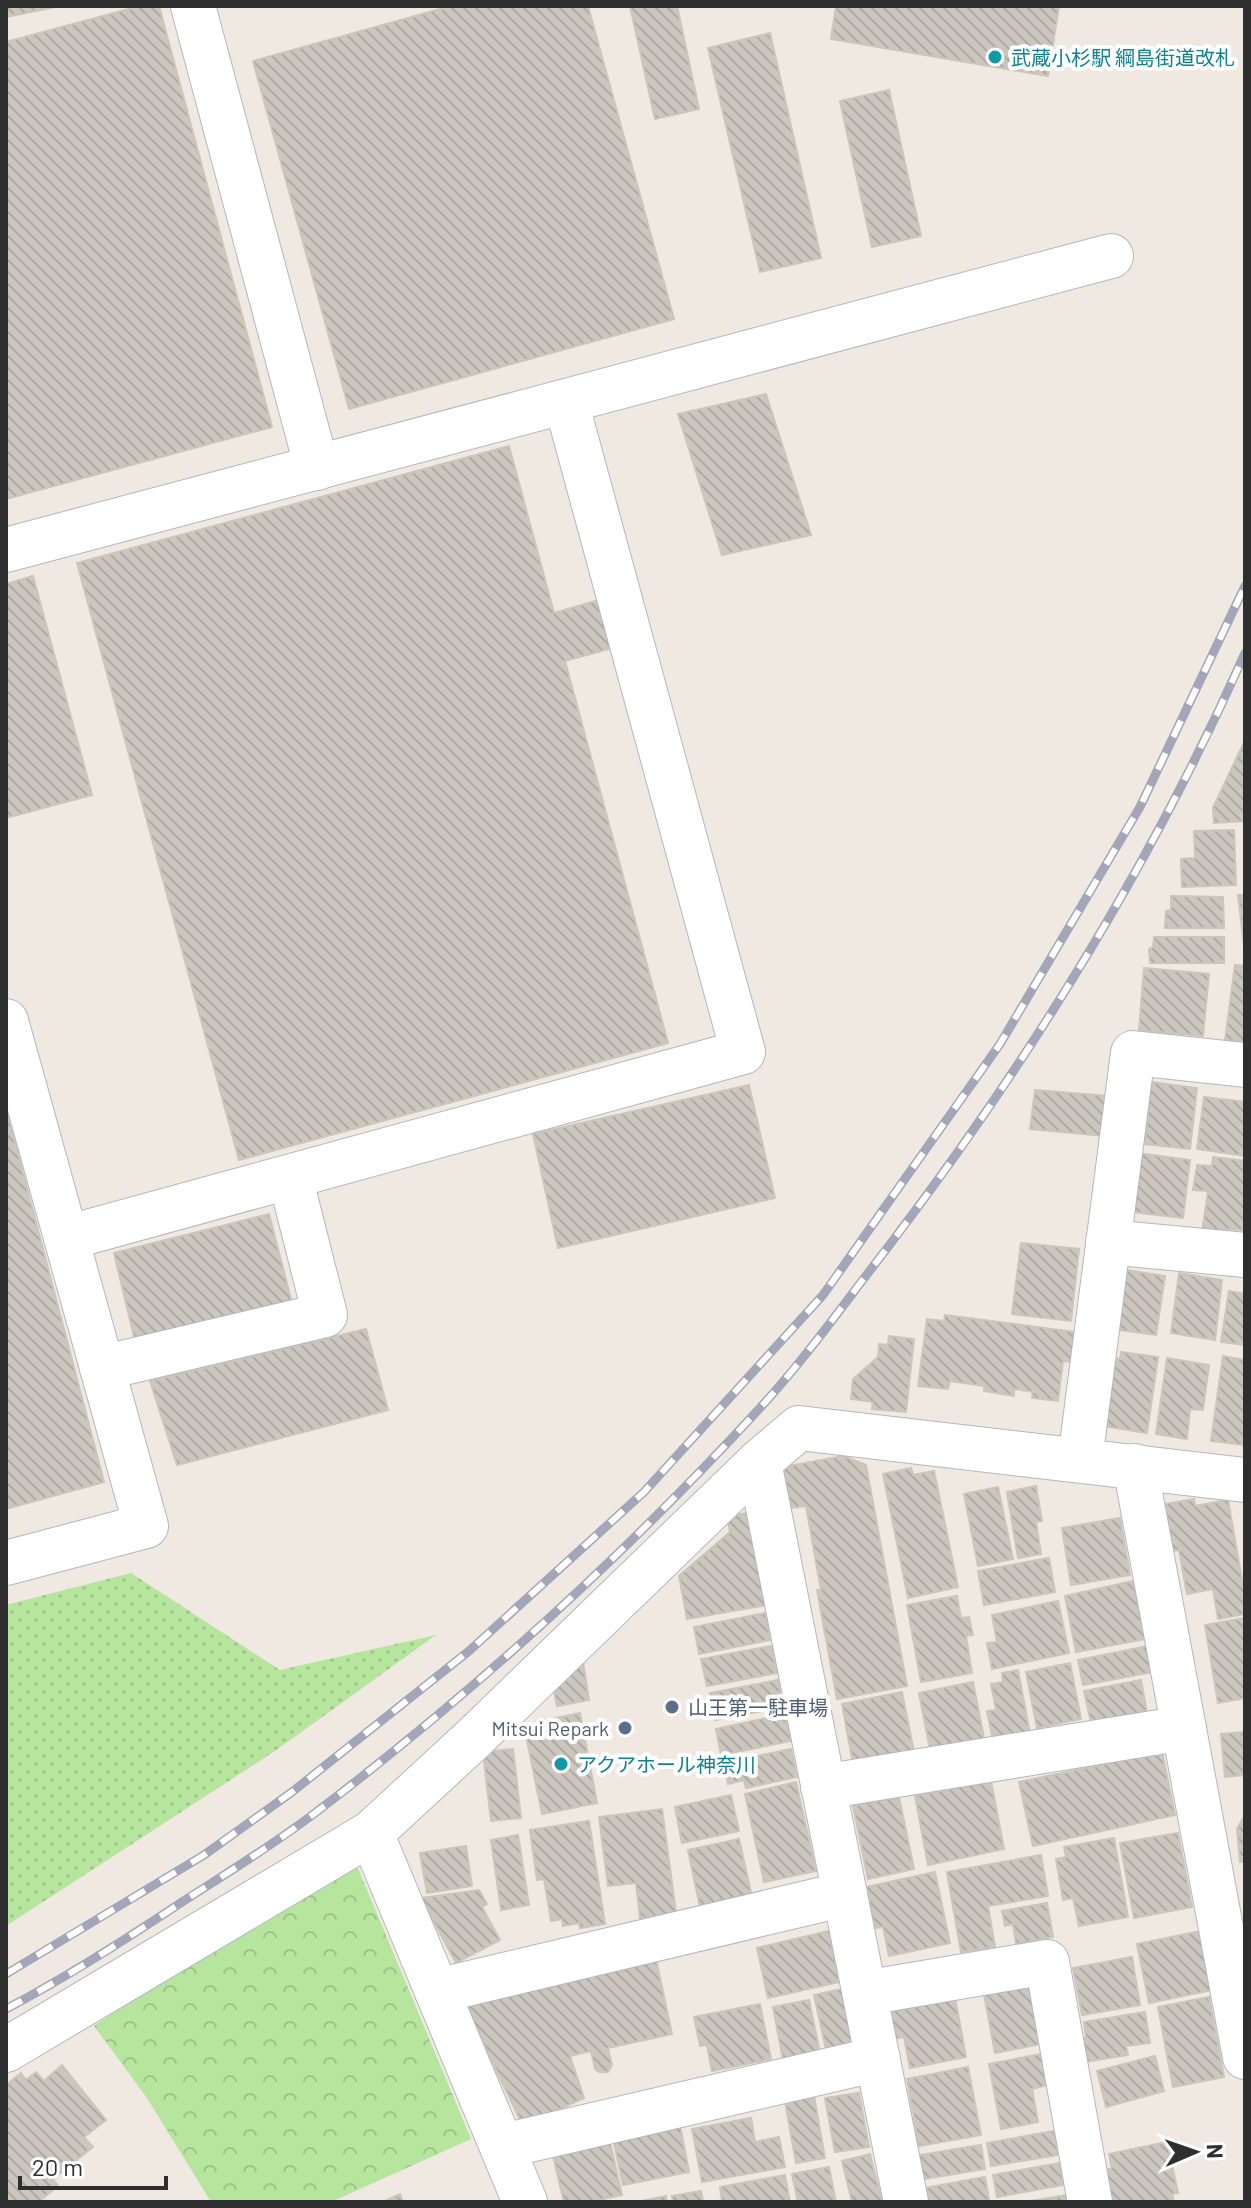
<svg xmlns="http://www.w3.org/2000/svg" width="1251" height="2208" viewBox="0 0 1251 2208" font-family="Barlow,'Noto Sans JP',sans-serif">
<defs>
<pattern id="park-crowns" width="20" height="18" patternUnits="userSpaceOnUse" patternTransform="scale(2)"><rect width="20" height="18" fill="#b6e59e"/><path d="M2 6a3 3 0 1 1 6 0M12 15a3 3 0 1 1 6 0" fill="none" stroke="#9dc588"/></pattern>
<pattern id="garden-dots" width="8" height="8" patternUnits="userSpaceOnUse" patternTransform="scale(2)"><rect width="8" height="8" fill="#b6e59e"/><path d="M2 2h.1M6 6h.1" fill="none" stroke="#9dc588" stroke-width="1.8" stroke-linecap="round"/></pattern>
<pattern id="building-back-hatch" width="6" height="6" patternUnits="userSpaceOnUse" patternTransform="scale(2)"><rect width="6" height="6" fill="#cbc7bf"/><path d="M-1 5l2 2M0 0l6 6M5-1l2 2" fill="none" stroke="#afaba4"/></pattern>
</defs>
<rect width="100%" height="100%" fill="#efe9e1"/>
<polygon fill="url(#park-crowns)" points="350,1849 471,2139 331,2202 211,2202 147,2098 94,2026"/>
<polygon fill="url(#garden-dots)" points="131,1573 280,1670 436,1635 275,1751 6,1926 6,1605"/>
<g fill="url(#building-back-hatch)" stroke="#cbc5ba" stroke-width="2">
<polygon points="6,6 60,6 6,17"/>
<polygon points="140,6 159,6 272,427 6,499 6,42"/>
<polygon points="451,6 588,6 674,319 349,409 253,61"/>
<polygon points="630,6 677,6 699,109 655,119"/>
<polygon points="836,6 1059,6 1048,76 831,39"/>
<polygon points="770,33 821,258 760,272 708,48"/>
<polygon points="889,90 921,236 872,247 840,101"/>
<polygon points="766,394 811,535 722,555 678,414"/>
<polygon points="509,446 554,613 599,600 612,648 565,661 668,1043 239,1160 77,563"/>
<polygon points="33,576 92,795 6,818 6,584"/>
<polygon points="1245,740 1245,821 1214,823 1213,808"/>
<polygon points="1234,830 1236,885 1182,887 1181,859 1195,858 1194,831"/>
<polygon points="1238,895 1245,895 1245,945 1244,945"/>
<polygon points="1171,896 1223,897 1224,928 1165,928 1166,911 1171,910"/>
<polygon points="1154,937 1224,937 1224,963 1150,963 1149,949 1153,947"/>
<polygon points="1235,965 1245,966 1245,1042 1225,1040"/>
<polygon points="1144,968 1209,974 1203,1036 1139,1030"/>
<polygon points="1151,1082 1197,1088 1190,1149 1145,1144"/>
<polygon points="749,1085 775,1198 558,1248 533,1134"/>
<polygon points="1035,1090 1107,1096 1104,1136 1030,1129"/>
<polygon points="1204,1097 1245,1102 1245,1156 1197,1149"/>
<polygon points="6,1108 104,1482 6,1509"/>
<polygon points="1138,1153 1190,1160 1183,1218 1132,1212"/>
<polygon points="1213,1157 1245,1161 1245,1213 1243,1230 1228,1229 1227,1236 1202,1233 1208,1191 1193,1190 1197,1165 1212,1166"/>
<polygon points="269,1214 292,1303 135,1341 114,1253"/>
<polygon points="1021,1243 1079,1249 1071,1321 1012,1314"/>
<polygon points="1126,1270 1165,1276 1156,1335 1118,1330"/>
<polygon points="1179,1273 1222,1280 1215,1340 1171,1333"/>
<polygon points="1229,1291 1245,1294 1245,1345 1221,1342"/>
<polygon points="945,1315 1075,1332 1071,1362 1063,1361 1058,1401 1032,1398 1033,1392 1014,1389 1014,1396 984,1391 984,1386 950,1381 948,1389 918,1386 927,1319 944,1321"/>
<polygon points="366,1329 388,1410 177,1465 150,1381"/>
<polygon points="889,1336 914,1339 906,1412 872,1409 873,1402 851,1399 853,1379 878,1357 879,1344 888,1345"/>
<polygon points="1121,1352 1158,1357 1147,1433 1103,1426 1113,1358 1120,1359"/>
<polygon points="1223,1356 1245,1360 1245,1445 1211,1441"/>
<polygon points="1167,1358 1209,1365 1203,1410 1190,1409 1187,1439 1156,1434"/>
<polygon points="843,1456 866,1465 907,1686 837,1699 817,1590 821,1590 806,1506 791,1508 783,1467"/>
<polygon points="911,1468 913,1475 934,1471 958,1587 908,1598 883,1474"/>
<polygon points="1036,1486 1042,1521 1036,1522 1041,1554 1018,1558 1007,1492"/>
<polygon points="998,1487 1013,1559 978,1566 964,1494"/>
<polygon points="1194,1499 1195,1506 1228,1500 1245,1597 1245,1614 1218,1619 1213,1589 1187,1594 1179,1550 1173,1551 1165,1504"/>
<polygon points="754,1512 772,1604 687,1619 679,1576 730,1532 727,1516"/>
<polygon points="1120,1518 1130,1575 1071,1585 1062,1528"/>
<polygon points="1049,1558 1055,1592 984,1605 978,1571"/>
<polygon points="1133,1581 1145,1639 1076,1652 1065,1596"/>
<polygon points="957,1596 961,1618 969,1617 973,1635 966,1636 972,1673 921,1682 907,1605"/>
<polygon points="1058,1601 1069,1653 992,1669 987,1643 997,1642 992,1615"/>
<polygon points="765,1613 770,1640 699,1654 694,1627"/>
<polygon points="1245,1618 1245,1698 1218,1703 1205,1625"/>
<polygon points="771,1646 777,1673 707,1686 701,1659"/>
<polygon points="1148,1646 1153,1672 1083,1685 1078,1660"/>
<polygon points="583,1662 589,1700 557,1706 553,1686"/>
<polygon points="1070,1663 1081,1719 1037,1728 1026,1672"/>
<polygon points="1018,1670 1030,1734 993,1741 987,1711 996,1710 991,1684 1003,1682 1002,1673"/>
<polygon points="778,1680 783,1707 715,1720 710,1693"/>
<polygon points="1141,1680 1147,1713 1091,1723 1084,1691"/>
<polygon points="973,1682 984,1738 930,1750 919,1693"/>
<polygon points="902,1692 914,1752 853,1764 842,1704"/>
<polygon points="580,1713 597,1803 542,1814 524,1725"/>
<polygon points="785,1714 791,1741 721,1755 716,1729"/>
<polygon points="1245,1732 1245,1775 1225,1777 1221,1734"/>
<polygon points="513,1749 521,1818 491,1821 483,1752"/>
<polygon points="791,1749 797,1777 746,1788 744,1780 728,1784 724,1763"/>
<polygon points="1162,1752 1175,1815 1033,1846 1019,1782"/>
<polygon points="991,1781 1004,1849 928,1865 915,1796"/>
<polygon points="796,1782 816,1871 764,1882 745,1794"/>
<polygon points="731,1795 739,1831 682,1843 675,1807"/>
<polygon points="899,1797 914,1869 868,1879 853,1806"/>
<polygon points="662,1809 676,1913 640,1918 636,1883 608,1886 599,1817"/>
<polygon points="1243,1818 1245,1818 1245,1861 1240,1862 1237,1829"/>
<polygon points="589,1821 605,1924 580,1928 579,1923 563,1926 562,1919 551,1921 544,1879 537,1880 530,1830"/>
<polygon points="1178,1833 1192,1907 1134,1918 1120,1843"/>
<polygon points="518,1835 529,1905 501,1910 491,1840"/>
<polygon points="1114,1838 1128,1917 1079,1926 1073,1898 1063,1900 1056,1859 1066,1857 1064,1847"/>
<polygon points="739,1839 753,1901 701,1912 688,1850"/>
<polygon points="466,1846 472,1886 427,1893 420,1853"/>
<polygon points="1041,1855 1048,1896 988,1906 995,1947 961,1952 947,1872"/>
<polygon points="935,1872 950,1943 889,1956 883,1927 875,1928 866,1887"/>
<polygon points="479,1890 487,1904 482,1907 500,1940 456,1963 421,1898"/>
<polygon points="1047,1903 1053,1937 1016,1944 1013,1924 1005,1926 1002,1911"/>
<polygon points="829,1931 839,1982 768,1998 757,1948"/>
<polygon points="1201,1931 1212,1990 1149,2003 1137,1944"/>
<polygon points="1132,1957 1140,2005 1082,2015 1073,1968"/>
<polygon points="656,1959 672,2034 608,2048 612,2065 608,2072 599,2072 595,2069 591,2051 570,2056 584,2098 523,2126 466,2007 470,1996"/>
<polygon points="1029,1980 1041,2044 995,2053 983,1989"/>
<polygon points="842,1989 855,2048 827,2054 814,1995"/>
<polygon points="954,1992 966,2057 910,2068 904,2037 888,2040 881,2006"/>
<polygon points="1209,1997 1224,2077 1173,2087 1158,2007"/>
<polygon points="809,2000 820,2053 783,2060 773,2007"/>
<polygon points="760,2004 771,2059 712,2071 707,2045 700,2046 694,2017"/>
<polygon points="1145,2012 1150,2043 1126,2046 1128,2055 1084,2062 1080,2038 1086,2038 1084,2022"/>
<polygon points="1041,2054 1047,2085 1032,2089 1038,2122 1001,2129 989,2064"/>
<polygon points="1155,2056 1164,2091 1106,2107 1097,2071"/>
<polygon points="62,2065 106,2120 84,2137 93,2147 53,2179 58,2186 38,2202 34,2202 31,2199 28,2202 6,2202 6,2085 21,2073 26,2080 36,2072 44,2081"/>
<polygon points="968,2067 981,2135 919,2146 907,2079"/>
<polygon points="859,2093 869,2147 835,2152 825,2098"/>
<polygon points="814,2096 825,2158 796,2163 785,2101"/>
<polygon points="751,2118 755,2142 779,2137 785,2167 702,2182 692,2129"/>
<polygon points="680,2125 689,2172 623,2185 613,2138"/>
<polygon points="1054,2131 1058,2155 991,2166 987,2143"/>
<polygon points="610,2142 622,2195 591,2202 564,2202 553,2156"/>
<polygon points="1167,2142 1178,2193 1172,2194 1174,2202 1112,2202 1105,2170 1112,2168 1109,2154"/>
<polygon points="981,2145 985,2169 918,2180 914,2156"/>
<polygon points="870,2154 882,2202 852,2202 842,2161"/>
<polygon points="1060,2163 1063,2185 997,2197 993,2175"/>
<polygon points="829,2167 836,2202 798,2202 792,2174"/>
<polygon points="785,2175 790,2202 722,2202 720,2187"/>
<polygon points="985,2177 989,2200 975,2202 921,2202 919,2189"/>
<polygon points="701,2191 703,2202 673,2202 672,2196"/>
<polygon points="400,2194 403,2202 383,2202"/>
<polygon points="1068,2195 1069,2202 1024,2202"/>
<polygon points="666,2196 667,2202 637,2202"/>
</g>
<g fill="none" stroke-linecap="round" stroke-linejoin="round">
<g stroke="#b4b7c1" stroke-width="46">
<g id="minor">
<polyline points="193,6 317,468"/>
<polyline points="6,550 1111,256"/>
<polyline points="6,1021 146,1526 6,1563"/>
<polyline points="66,1238 743,1052 566,402"/>
<polyline points="1108,1242 1245,1255"/>
<polyline points="102,1368 325,1315 290,1177"/>
<polyline points="1080,1460 1133,1053 1245,1065"/>
<polyline points="759,1462 906,2202"/>
<polyline points="1135,1466 1245,2057"/>
<polyline points="823,1787 1184,1728"/>
<polyline points="371,1833 525,2202"/>
<polyline points="437,1991 845,1894"/>
<polyline points="865,1993 1047,1962 1090,2202"/>
<polyline points="6,2050 371,1833 474,1738 759,1462 799,1428 1245,1480"/>
<polyline points="503,2146 878,2059"/>
</g>
</g>
<use href="#minor" stroke="#fff" stroke-width="44"/>
<g stroke="#a3a6b8" stroke-width="9">
<g id="rail">
<polyline points="6,1974 204,1855 292,1792 469,1651 644,1492 823,1295 1000,1044 1140,807 1245,586"/>
<path d="M6,2009C67,1977 125,1940 182,1902C227,1873 273,1845 315,1813C474,1692 624,1556 759,1409C806,1358 846,1301 888,1247C1028,1063 1151,865 1245,653"/>
</g>
</g>
<use href="#rail" stroke="#fff" stroke-width="6" stroke-dasharray="18" stroke-linecap="butt"/>
</g>
<g fill="#0f9aa8" stroke="#fff" stroke-width="3">
<circle cx="995" cy="57" r="8"/>
<circle cx="561" cy="1764" r="8"/>
</g>
<g fill="#5c6f8a" stroke="#fff" stroke-width="3">
<circle cx="672" cy="1707" r="8"/>
<circle cx="625" cy="1728" r="8"/>
</g>
<g text-anchor="middle" dominant-baseline="central" stroke-width="8" stroke-linejoin="round" paint-order="stroke">
<g font-size="20" fill="#0d838f" stroke="#fff" text-anchor="start">
<text x="1011" y="57">武蔵小杉駅 綱島街道改札</text>
<text x="577" y="1764">アクアホール神奈川</text>
</g>
<g font-size="20" fill="#4e5e75" stroke="#fff" text-anchor="start">
<text x="688" y="1707">山王第一駐車場</text>
<text x="609" y="1728" text-anchor="end">Mitsui Repark</text>
</g>
</g>
<rect width="1251" height="2208" fill="none" stroke="#2e2e2e" stroke-width="16"/>
<g transform="translate(1195 2152) rotate(88)" stroke="#ffffff" stroke-width="6" paint-order="stroke">
<path d="M0-6L14 30L0 20L-14 30Z" fill="#2e2e2e"/>
<text y="-12" font-size="22" font-weight="bold" text-anchor="middle" fill="#2e2e2e">N</text>
</g>
<path d="M20 2176v12h146v-12" fill="none" stroke="#2e2e2e" stroke-width="4"/>
<text x="32" y="2176" font-size="24" fill="#2e2e2e" stroke="#ffffff" stroke-width="6" paint-order="stroke">20 m</text>
</svg>
